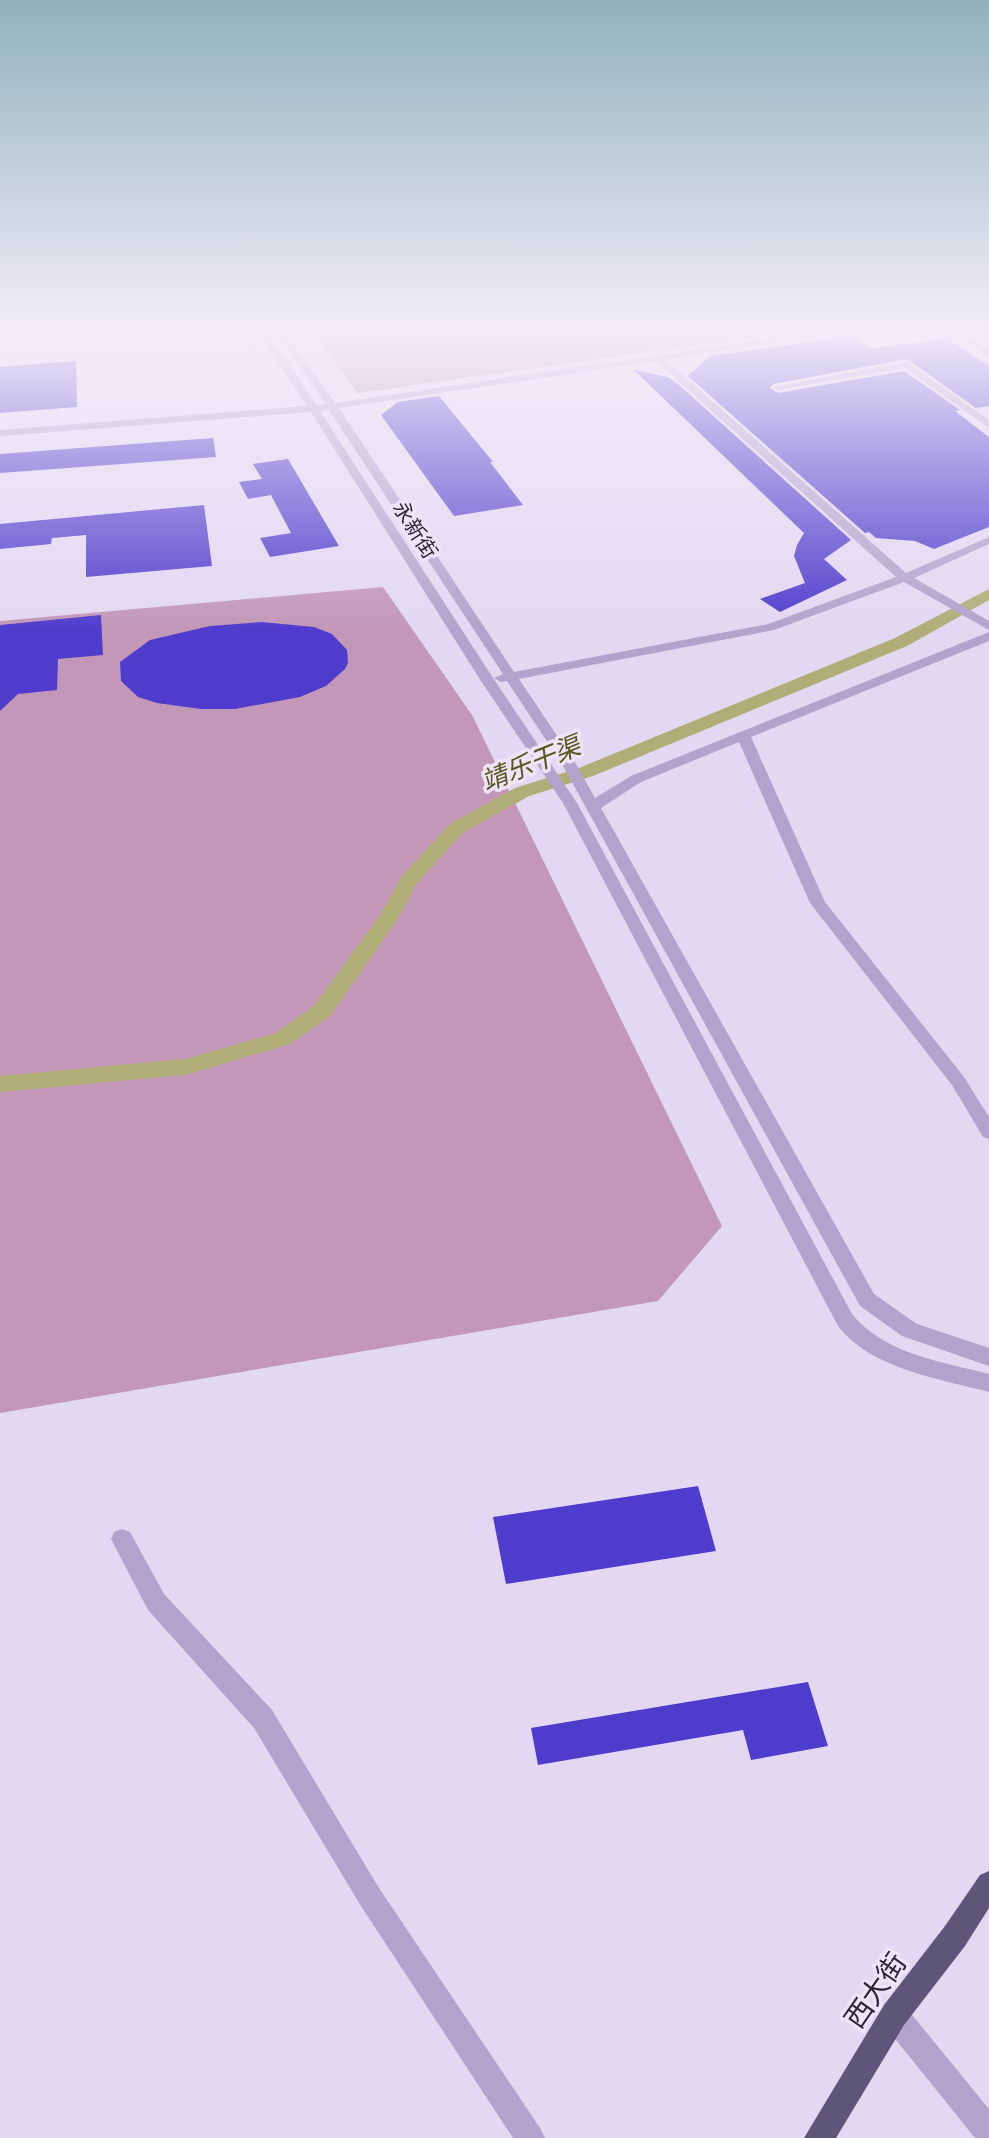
<svg xmlns="http://www.w3.org/2000/svg" width="989" height="2138" viewBox="0 0 989 2138" font-family="'Source Sans 3','Noto Sans SC',sans-serif">
<rect width="100%" height="100%" fill="#e3d8f2"/>
<g fill="#c297b8">
<polygon points="311,331 795,331 358,393"/>
<polygon points="383,587 472,715 722,1226 658,1301 0,1413 0,621"/>
</g>
<g fill="none" stroke-linecap="round" stroke-linejoin="round">
<polygon fill="#b0ad76" fill-rule="evenodd" points="989,589 989,600 907,646 593,776 529,796 464,832 417,883 396,922 330,1016 290,1044 185,1075 0,1092 0,1076 185,1059 274,1034 314,1006 380,915 402,876 450,824 515,788 579,768 895,638"/>
</g>
<g fill="#503ccc">
<polygon points="854,336 871,349 947,338 989,366 989,406 976,408 907,359 773,384 770,388 778,393 904,371 960,410 955,411 989,437 989,527 934,549 915,541 876,538 869,532 865,533 688,376 710,356"/>
<polygon points="76,361 77,407 0,413 0,367"/>
<polygon points="634,370 668,377 679,385 851,540 824,559 847,580 780,612 760,599 805,583 794,556 797,545 804,533"/>
<polygon points="439,396 493,462 490,462 523,505 454,516 381,415 398,402"/>
<polygon points="213,438 216,457 0,473 0,454"/>
<polygon points="288,459 339,546 270,557 260,538 291,533 271,495 248,499 239,482 262,479 253,464"/>
<polygon points="204,505 212,566 86,577 86,535 52,538 51,544 0,549 0,524"/>
<polygon points="101,615 103,655 58,659 57,690 18,694 0,711 0,625"/>
<polygon points="262,622 314,627 332,634 347,650 348,663 345,669 326,686 300,697 235,709 201,709 157,703 138,697 121,681 120,662 150,640 210,626"/>
<polygon points="698,1486 716,1551 506,1584 493,1517"/>
<polygon points="808,1682 828,1746 751,1760 743,1730 538,1765 531,1728"/>
</g>
<g fill="none" stroke-linecap="round" stroke-linejoin="round">
<g fill="#b1a3cb" fill-rule="evenodd">
<path d="M257,331H266L317,406L326,404L275,331H284L335,403L820,331H846L666,360L906,573L989,537V544L914,578L989,621V630L904,582L774,630L519,679L576,764L595,798L631,776L989,632V641L751,737L825,902L964,1077L989,1117V1139L983,1137L952,1085L810,903L739,742L641,782L601,808L874,1294L917,1324L989,1348V1366L902,1336L860,1306L562,764L507,681L501,682L494,678L503,674L329,410L320,411L495,681L577,803L852,1314C884,1354 943,1362 989,1374V1392C940,1379 871,1369 838,1326L563,803L481,681L311,412L0,436V430L307,406ZM656,361L896,577L768,624L514,672L339,408Z"/>
<polygon points="951,331 962,331 989,350 989,357"/>
<polygon points="907,362 989,420 989,428 905,368 778,390 773,387"/>
<polygon points="122,1529 130,1532 164,1594 272,1710 379,1888 540,2128 545,2138 513,2138 361,1906 254,1728 148,1610 111,1539 114,1532"/>
<polygon points="894,2001 904,2005 989,2109 989,2138 975,2138 884,2025 880,2015 884,2005"/>
</g>
<polygon fill="#5e5678" fill-rule="evenodd" points="989,1871 989,1908 965,1946 904,2025 836,2138 804,2138 884,2005 945,1926 980,1875"/>
</g>
<linearGradient id="sky" x2="0" y2="1"><stop stop-color="#91b1ba"/><stop offset="0.52" stop-color="#f2edf9"/><stop offset="1" stop-color="#f2edf9" stop-opacity="0"/></linearGradient>
<rect width="989" height="631" fill="url(#sky)"/>
<g text-anchor="middle" dominant-baseline="central" stroke-width="7" stroke-linejoin="round" paint-order="stroke">
<g font-size="21" fill="#292635" stroke="#eee4fa">
<text transform="translate(415 530) rotate(58)">永新街</text>
</g>
<g font-size="26" font-style="italic" fill="#58561a" stroke="#eee4fa">
<text transform="translate(531 764) rotate(-22)">靖乐干渠</text>
</g>
<g font-size="28" fill="#292635" stroke="#eee4fa">
<text transform="translate(876 1991) rotate(-55)">西大街</text>
</g>
</g>
</svg>
